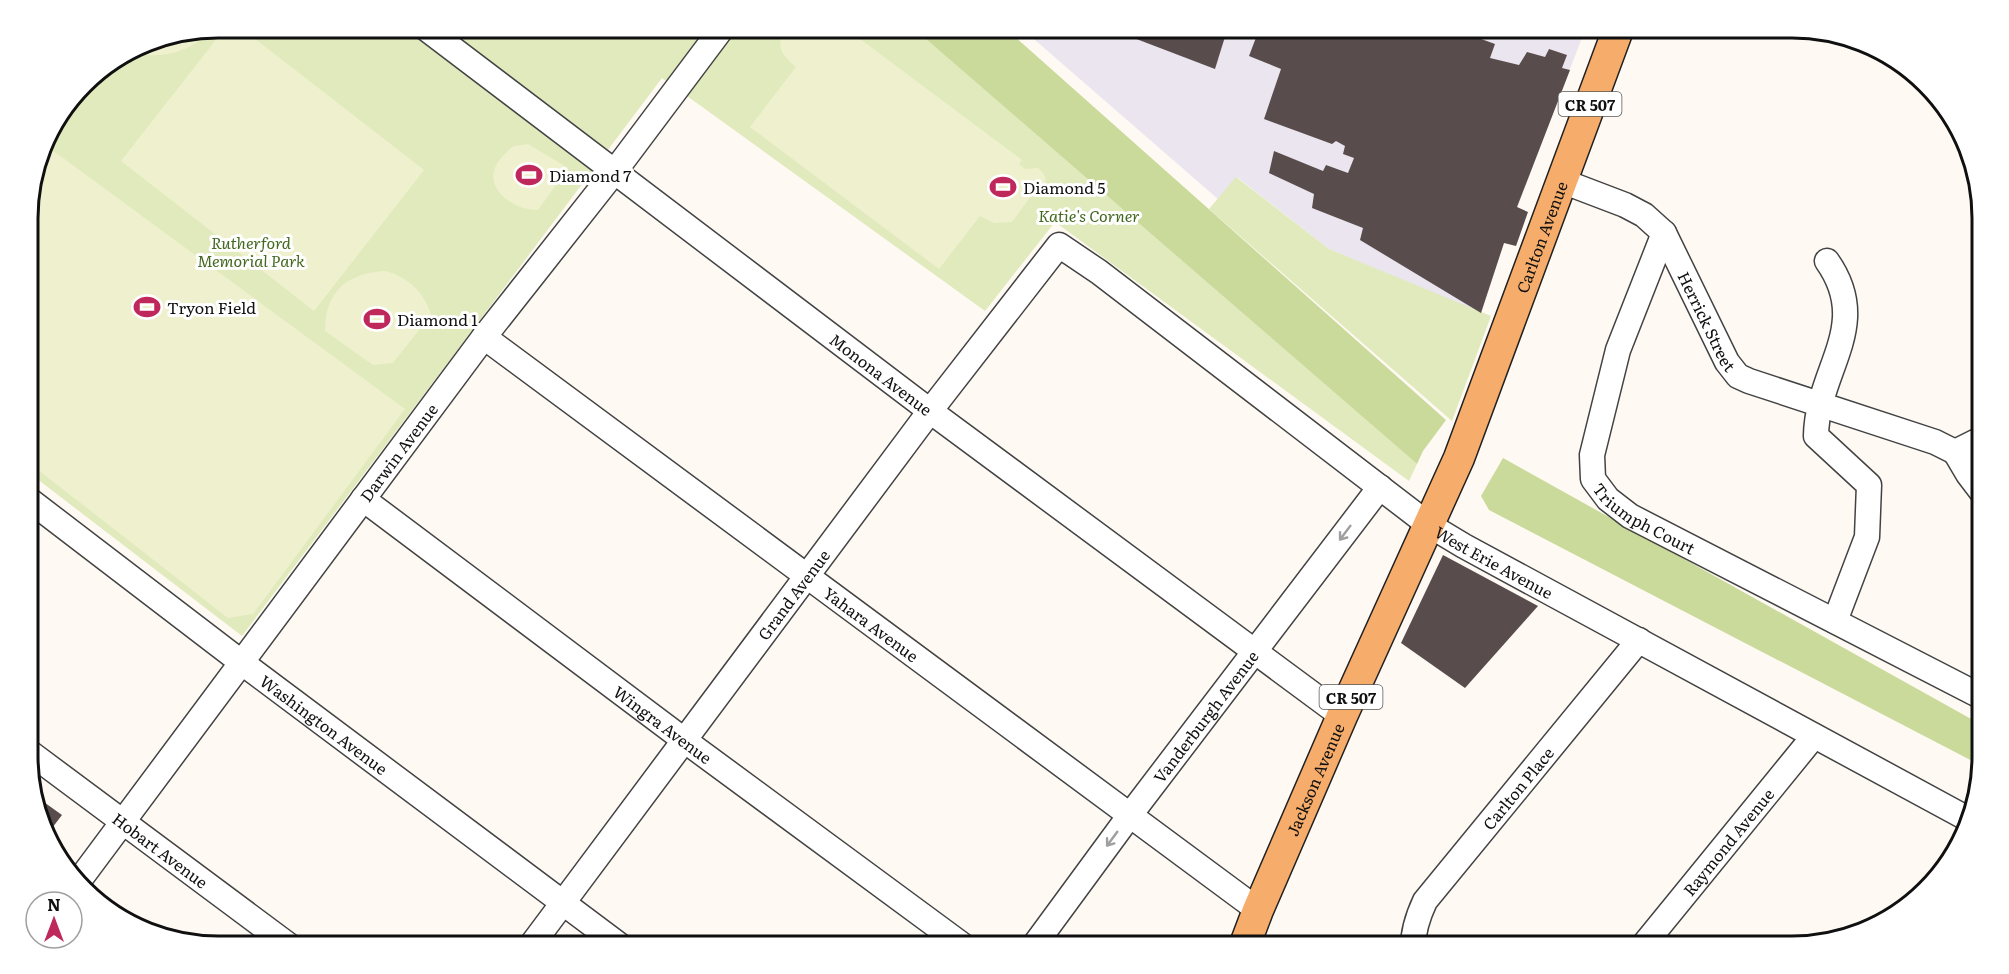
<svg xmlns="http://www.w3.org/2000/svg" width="2009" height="974" viewBox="0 0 2009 974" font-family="Literata,serif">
<rect width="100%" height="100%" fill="#fff9f3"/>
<polygon fill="#eae5ee" points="1020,27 1586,27 1504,243 1481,313 1329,249 1237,177 1218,199"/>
<g fill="#e1eabc">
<polygon points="217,27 912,27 1417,464 1409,481 1055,222 985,311 662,78 242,636 28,472 27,205 46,133 92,74 145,41"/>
<polygon points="1236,177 1329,249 1491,316 1452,421 1209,209"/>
</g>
<g fill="#cada9b">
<polygon points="912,27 1004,27 1446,420 1423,451 1417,464"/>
<polygon points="1503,458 1982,725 1982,757 1980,765 1489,510 1481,496"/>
</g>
<g fill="#eff1ce">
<polygon points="226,27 240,27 424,170 314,311 121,161"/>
<path d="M787,27H855L856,36L1022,160L1019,164L1025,169L1038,168L1044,174L1046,180L1042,190L1036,196H1031L1012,222L994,223L980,216L939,269L750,127L796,67C781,55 774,44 787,27Z"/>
<path d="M210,29C193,53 156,61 129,51L145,41Z"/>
<polygon points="44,144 405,409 253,614 228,618 28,462 27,205"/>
<path d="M528,144L568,168L538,210C509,210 477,183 503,156C506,153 510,148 514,146C518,145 524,145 528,144Z"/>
<path d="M386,271C409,278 424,292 431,315L393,363L373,365L325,331C325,291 347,273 386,271Z"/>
</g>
<g fill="#584d4c">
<polygon points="1105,27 1228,27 1215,69"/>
<polygon points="1260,27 1364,27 1362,33 1374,39 1379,27 1410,27 1433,35 1435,27 1448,27 1495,44 1490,58 1519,65 1527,52 1545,57 1549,49 1567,55 1562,68 1570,70 1517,207 1528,212 1516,246 1504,243 1481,313 1360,240 1363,228 1312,208 1314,194 1269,173 1274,151 1323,171 1326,165 1348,173 1354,158 1343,154 1345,146 1336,141 1332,144 1264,119 1281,69 1249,56"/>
<polygon points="1443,555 1538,606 1465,688 1401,643"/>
<polygon points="34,795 62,815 49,832 46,823"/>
</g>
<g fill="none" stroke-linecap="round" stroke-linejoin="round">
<g stroke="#434343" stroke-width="27">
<g id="minor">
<path id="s1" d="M424,27L930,411L1342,716"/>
<path id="s2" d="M1562,181L1625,205L1644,215L1664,233L1727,362L1738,376L1749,381L1935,442L1955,452L1981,439"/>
<path id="s3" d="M1664,233L1618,350L1592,455L1593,479L1608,499L1630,516L1982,697"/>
<path d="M1827,261C1873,326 1817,369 1816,436L1869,485L1867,537L1835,621"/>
<path id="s4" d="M484,337L1258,910"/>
<polyline points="1955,452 1968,474 1981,491"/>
<path id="s5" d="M28,499L241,662L622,947"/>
<path id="s6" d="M363,499L684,740L965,947"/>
<path id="s7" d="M29,752L291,947"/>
<path id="s8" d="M78,882L484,337L615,171L723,27"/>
<path id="s9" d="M530,947L930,411L1059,245L1099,272L1429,525L1464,546L1968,819"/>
<path id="s10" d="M1033,947L1130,815L1380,487"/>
<path id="s11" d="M1413,947C1413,930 1418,916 1425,901L1639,640"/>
<path id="s12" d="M1642,947L1814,736"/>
</g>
</g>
<g stroke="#212121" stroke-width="33">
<g id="major">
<path id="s13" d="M1244,947L1258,910L1342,716L1459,458L1619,27"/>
</g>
</g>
<use href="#minor" stroke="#fff" stroke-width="24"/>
<use href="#major" stroke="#f6ad6b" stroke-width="30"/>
</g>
<defs><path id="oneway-shaft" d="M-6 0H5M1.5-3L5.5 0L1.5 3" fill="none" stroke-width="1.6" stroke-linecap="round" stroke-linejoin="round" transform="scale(1.5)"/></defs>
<g stroke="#9f9f9f">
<use href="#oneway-shaft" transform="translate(1345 533) rotate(127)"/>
<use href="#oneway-shaft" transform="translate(1112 839) rotate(126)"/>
</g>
<defs>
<g id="stadium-bare" transform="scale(2.07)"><path d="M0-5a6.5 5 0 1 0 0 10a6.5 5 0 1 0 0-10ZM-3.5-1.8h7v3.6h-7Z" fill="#bf285b" stroke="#fff" stroke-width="2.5" paint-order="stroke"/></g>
</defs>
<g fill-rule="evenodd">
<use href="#stadium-bare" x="529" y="175"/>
<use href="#stadium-bare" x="1003" y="187"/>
<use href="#stadium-bare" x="147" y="307"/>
<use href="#stadium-bare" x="377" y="319"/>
</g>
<g text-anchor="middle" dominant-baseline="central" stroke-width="6" stroke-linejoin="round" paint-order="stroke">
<g fill="#fff" stroke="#585858" stroke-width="1.5">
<rect x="1558.5" y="92" width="63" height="24" rx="4.5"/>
<rect x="1319.5" y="685" width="63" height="24" rx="4.5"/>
</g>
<g font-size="15" font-weight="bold" fill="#101010">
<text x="1590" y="104">CR 507</text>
<text x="1351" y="697">CR 507</text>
</g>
<g font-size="16" fill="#101010" stroke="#fff" text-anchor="start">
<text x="549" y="175">Diamond 7</text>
<text x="1023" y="187">Diamond 5</text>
<text x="167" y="307">Tryon Field</text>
<text x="397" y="319">Diamond 1</text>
</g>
<g font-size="16" font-style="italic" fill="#436820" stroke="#fff">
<text x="1089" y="215">Katie's Corner</text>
<text x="251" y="242">Rutherford<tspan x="251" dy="18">Memorial Park</tspan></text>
</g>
<g font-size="16" fill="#101010" stroke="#fff">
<text stroke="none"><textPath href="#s13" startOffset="770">Carlton Avenue</textPath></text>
<text stroke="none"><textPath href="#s2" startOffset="214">Herrick Street</textPath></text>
<text stroke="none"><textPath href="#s1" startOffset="574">Monona Avenue</textPath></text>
<text stroke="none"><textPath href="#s8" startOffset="536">Darwin Avenue</textPath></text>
<text stroke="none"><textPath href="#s3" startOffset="324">Triumph Court</textPath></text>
<text stroke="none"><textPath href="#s9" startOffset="1418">West Erie Avenue</textPath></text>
<text stroke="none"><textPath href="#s9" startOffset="440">Grand Avenue</textPath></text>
<text stroke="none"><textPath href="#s4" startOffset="482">Yahara Avenue</textPath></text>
<text stroke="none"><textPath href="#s10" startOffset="288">Vanderburgh Avenue</textPath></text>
<text stroke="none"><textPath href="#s6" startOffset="375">Wingra Avenue</textPath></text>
<text stroke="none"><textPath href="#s5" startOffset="372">Washington Avenue</textPath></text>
<text stroke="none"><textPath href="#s13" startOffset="182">Jackson Avenue</textPath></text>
<text stroke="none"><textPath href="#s11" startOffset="194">Carlton Place</textPath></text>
<text stroke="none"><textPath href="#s12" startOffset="136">Raymond Avenue</textPath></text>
<text stroke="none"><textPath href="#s7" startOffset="164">Hobart Avenue</textPath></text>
</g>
</g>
<path d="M0 0H2009V974H0ZM218 38H1792A180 180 0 0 1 1972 218V756A180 180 0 0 1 1792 936H218A180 180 0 0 1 38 756V218A180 180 0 0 1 218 38Z" fill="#fff" fill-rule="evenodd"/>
<path fill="none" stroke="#101010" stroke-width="3" d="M218 38H1792A180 180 0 0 1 1972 218V756A180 180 0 0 1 1792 936H218A180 180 0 0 1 38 756V218A180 180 0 0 1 218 38Z"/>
<g transform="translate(54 920)"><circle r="28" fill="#ffffff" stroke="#9f9f9f" stroke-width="1.5"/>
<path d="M0-4.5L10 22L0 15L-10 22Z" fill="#bf285b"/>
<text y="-9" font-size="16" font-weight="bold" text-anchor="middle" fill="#101010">N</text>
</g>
</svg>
